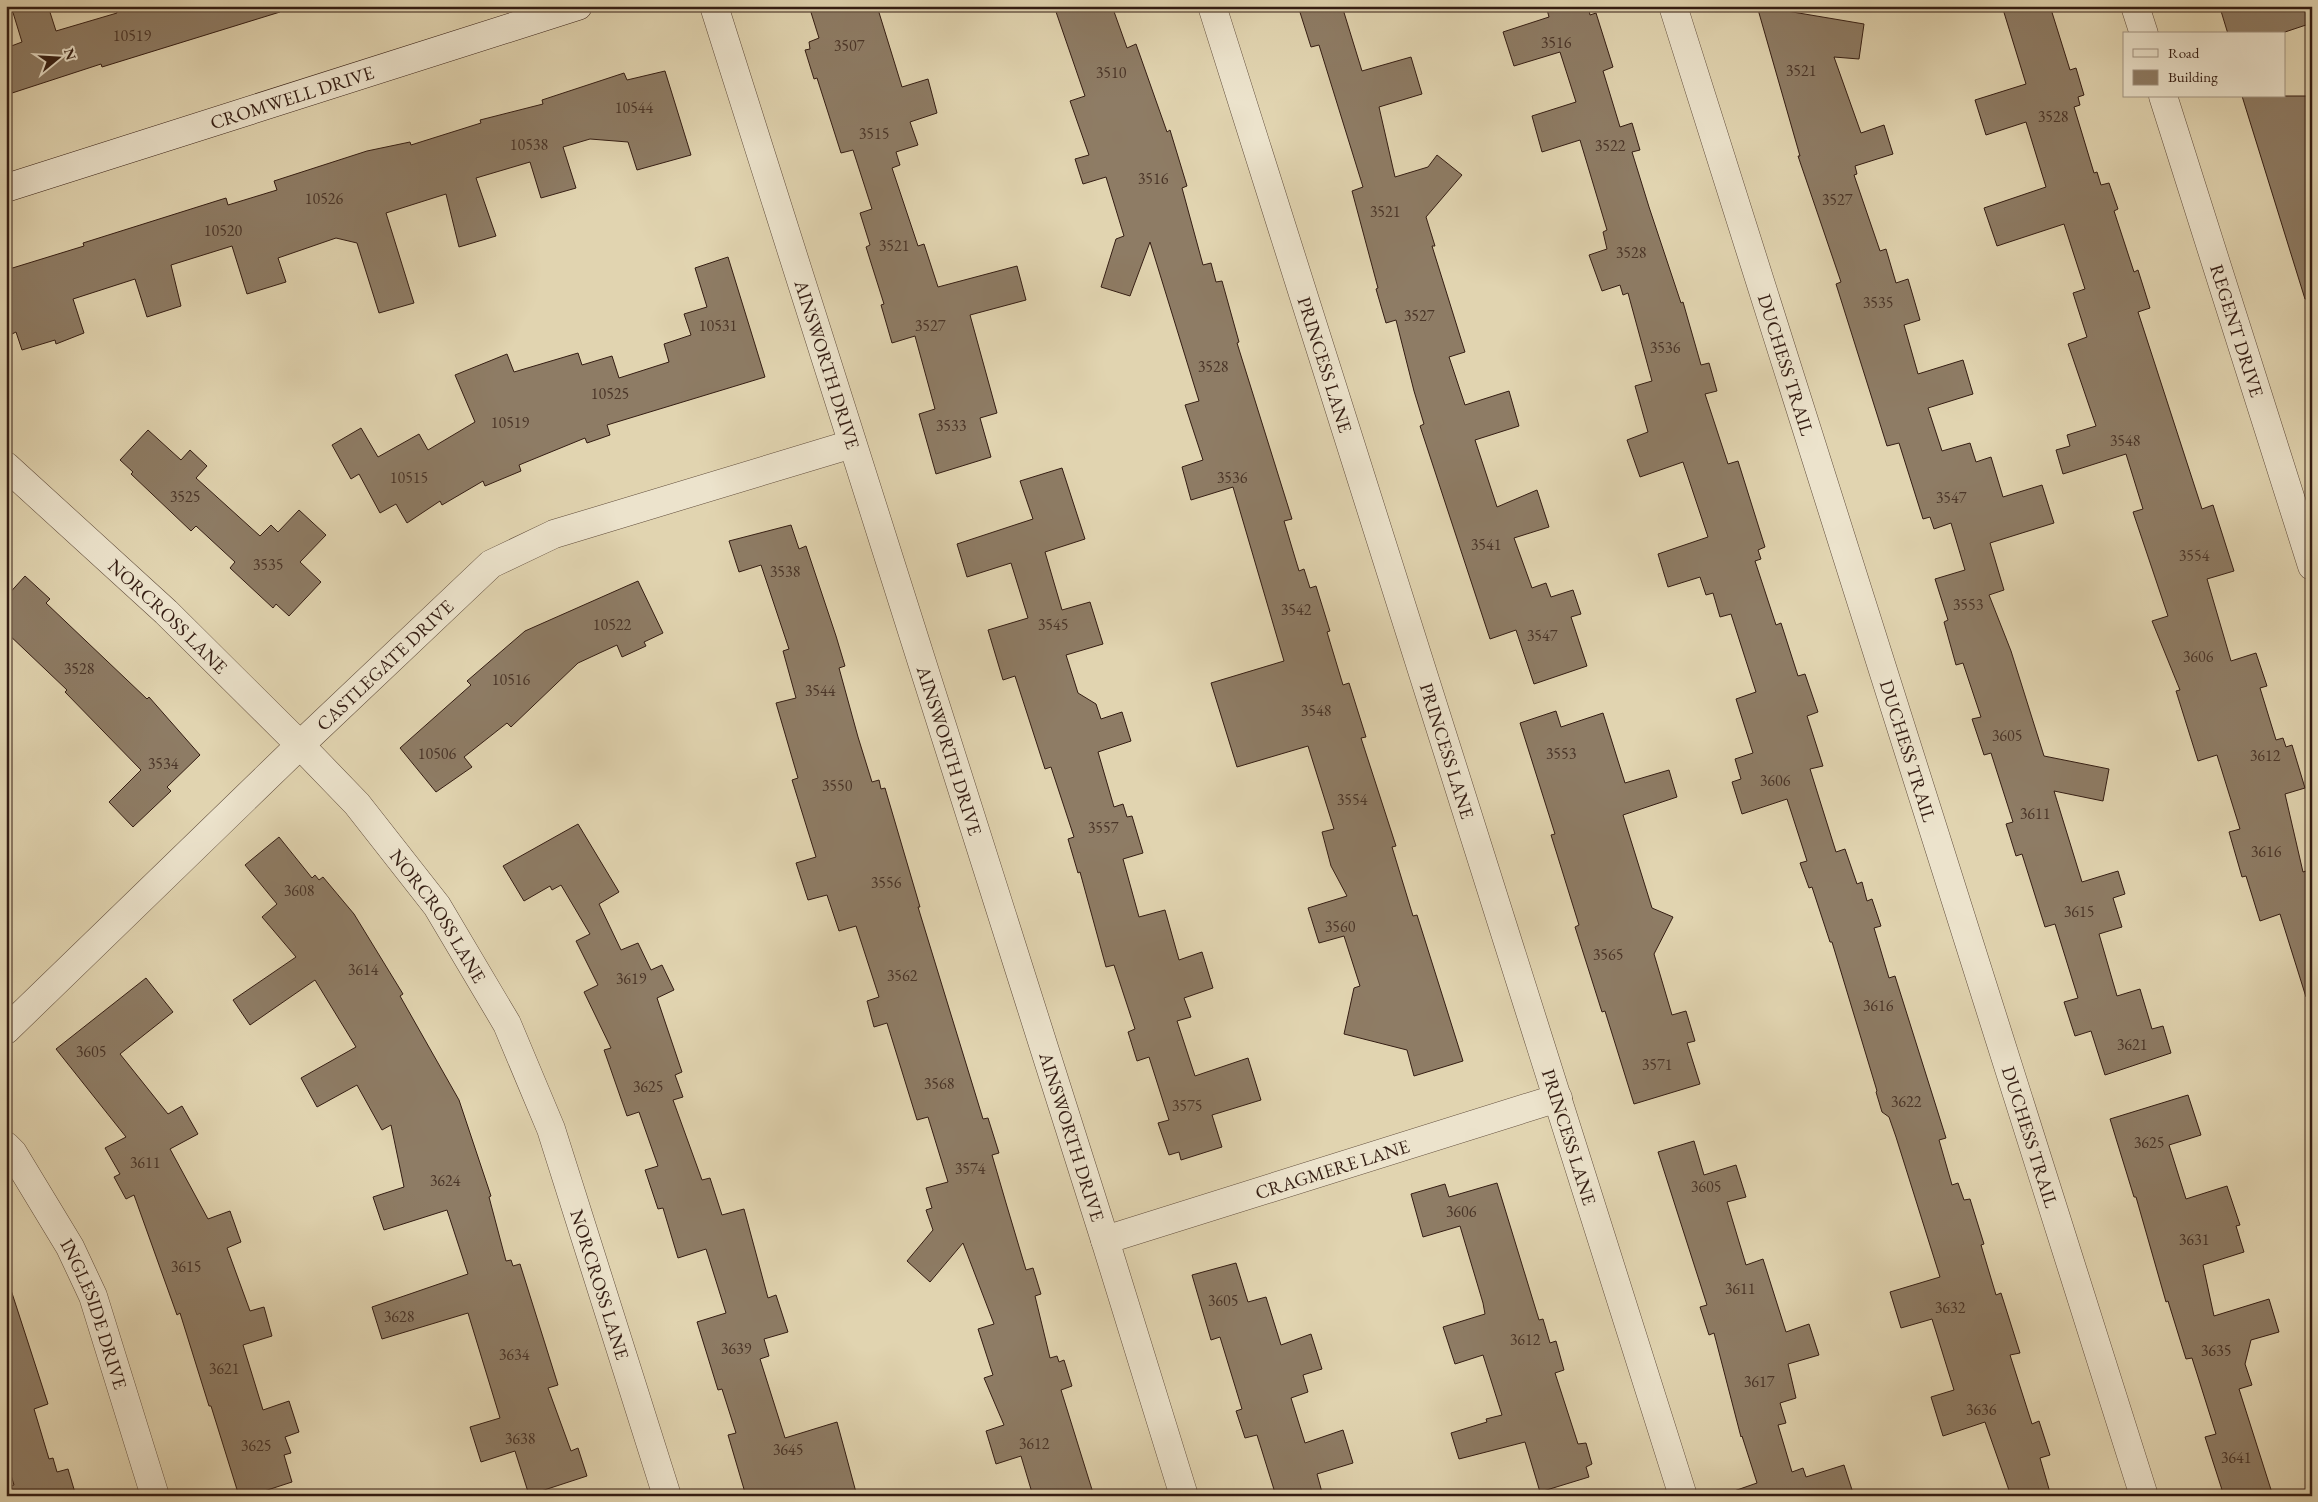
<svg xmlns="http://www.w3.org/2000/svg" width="2318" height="1502" viewBox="0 0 2318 1502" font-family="'EB Garamond',serif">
<rect width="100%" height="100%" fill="#e1d4b0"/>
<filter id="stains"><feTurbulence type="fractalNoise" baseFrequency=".004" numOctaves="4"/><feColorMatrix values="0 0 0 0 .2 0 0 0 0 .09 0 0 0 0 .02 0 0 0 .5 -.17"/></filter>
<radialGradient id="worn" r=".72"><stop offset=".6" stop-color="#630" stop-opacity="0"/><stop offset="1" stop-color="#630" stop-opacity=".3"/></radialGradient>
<g fill="#8e7c65" stroke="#341d13">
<polygon points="11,6 48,6 56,31 117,13 115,6 279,6 280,12 102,67 101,64 6,95 6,48 22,42"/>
<polygon points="809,6 877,6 902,87 928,79 937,113 910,122 918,145 896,152 900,165 892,168 918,246 924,244 938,287 1017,266 1026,300 970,315 997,413 980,418 991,457 936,474 919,414 935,409 915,336 892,343 881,305 884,304 866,247 870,245 860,213 872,209 853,150 841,153 817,78 814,79 805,50 810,49 809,42 819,38"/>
<polygon points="1054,6 1112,6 1127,48 1136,44 1167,132 1170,130 1187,186 1182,188 1203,265 1211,263 1216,282 1222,281 1239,342 1237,343 1292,519 1284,521 1299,571 1304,569 1310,588 1316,586 1330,631 1327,632 1343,685 1349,683 1366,737 1361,738 1396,846 1392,847 1413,916 1417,915 1463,1061 1414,1076 1407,1050 1344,1034 1354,988 1360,986 1344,936 1319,943 1308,908 1347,896 1331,866 1322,832 1334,829 1308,746 1237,767 1211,683 1284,661 1233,487 1191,500 1182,467 1203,460 1185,405 1199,401 1150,242 1130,296 1101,287 1116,239 1124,236 1106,177 1083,184 1075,159 1089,155 1070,101 1085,96"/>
<polygon points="1298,6 1342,6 1362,71 1411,57 1422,94 1379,107 1395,177 1428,167 1437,155 1462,175 1426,217 1435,246 1432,246 1465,352 1449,357 1465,405 1509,391 1519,426 1475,440 1497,507 1537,490 1549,527 1514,538 1532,588 1546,583 1551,597 1573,590 1581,614 1571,617 1587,666 1534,684 1516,630 1490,639 1420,426 1424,424 1414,391 1396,320 1386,323 1376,289 1378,288 1352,191 1363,187 1319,45 1311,47"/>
<polygon points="1546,6 1588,6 1590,15 1596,13 1613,67 1603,71 1620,127 1632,123 1640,150 1632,152 1649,207 1681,303 1683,302 1701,365 1709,363 1717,391 1705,394 1728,464 1738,461 1765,547 1758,550 1761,559 1755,561 1776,625 1781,623 1798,676 1805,674 1818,712 1807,716 1823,766 1810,769 1836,852 1845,849 1857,884 1862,882 1867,901 1872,899 1881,926 1874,928 1889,978 1895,976 1946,1138 1939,1140 1952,1185 1958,1183 1964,1200 1970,1199 1984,1244 1981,1245 1996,1295 2001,1293 2020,1353 2010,1355 2032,1424 2039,1421 2050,1455 2040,1458 2051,1496 2011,1496 1985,1422 1943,1436 1931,1397 1954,1390 1932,1319 1901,1328 1890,1292 1940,1277 1896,1137 1889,1117 1882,1112 1876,1092 1877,1091 1832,942 1830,942 1812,887 1809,888 1800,863 1807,861 1787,799 1742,814 1732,782 1741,779 1735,759 1753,753 1736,699 1756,692 1731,614 1720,617 1713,593 1706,595 1700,577 1668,587 1658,554 1708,537 1683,462 1640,477 1627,440 1648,432 1635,386 1652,381 1628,293 1623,295 1620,285 1602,291 1589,255 1607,249 1603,232 1607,230 1580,140 1542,152 1532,116 1576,102 1560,52 1514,66 1503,32 1549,17"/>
<polygon points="1757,6 1864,24 1859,59 1834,57 1861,133 1884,125 1893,154 1855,166 1857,174 1854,175 1880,251 1886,249 1896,283 1908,279 1920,320 1904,325 1918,374 1963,360 1973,394 1928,408 1942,451 1970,443 1976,462 1991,457 2003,497 2042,485 2054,523 1990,543 2004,590 1989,595 2011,651 2044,756 2109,769 2103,801 2054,791 2082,882 2118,871 2125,894 2113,898 2122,927 2099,934 2117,996 2140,989 2152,1029 2163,1026 2171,1053 2105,1075 2091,1031 2075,1036 2064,1002 2078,998 2055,924 2045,927 2022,854 2016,856 2006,824 2013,822 1991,753 1984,755 1972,719 1981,717 1963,663 1956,665 1944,622 1948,620 1935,579 1965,570 1951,523 1934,529 1930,517 1923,519 1899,443 1887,446 1836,284 1841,282 1798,156 1800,156"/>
<polygon points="2002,6 2050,6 2070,70 2076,68 2084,95 2078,97 2080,105 2074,107 2094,173 2097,172 2101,185 2109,183 2118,209 2114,211 2134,272 2138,270 2150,308 2138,312 2202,509 2213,505 2234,571 2207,579 2231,661 2256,653 2267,686 2260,688 2276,740 2283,738 2286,747 2292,745 2305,788 2285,794 2303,872 2312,869 2312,996 2306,997 2280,914 2260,921 2246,876 2242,877 2229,832 2240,829 2217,755 2198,761 2176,691 2180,690 2152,621 2168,616 2133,512 2143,509 2126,454 2063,474 2056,450 2070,446 2067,435 2096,426 2068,344 2087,337 2073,293 2085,289 2064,224 1997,246 1984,208 2046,187 2026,122 1986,135 1975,100 2026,84"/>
<polygon points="2235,6 2312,6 2312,23 2279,34 2228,34 2221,11"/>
<polygon points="665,71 691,155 637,170 628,142 590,139 563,147 576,188 541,198 530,162 476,178 496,236 459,247 446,194 386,213 414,303 379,313 357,243 336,238 278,258 286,282 247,294 232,246 171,265 181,306 147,317 135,279 73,299 84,333 56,344 55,340 22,350 16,332 12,334 6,316 6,270 84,246 83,243 226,198 228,205 277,190 274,181 367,151 410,142 411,145 481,123 480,120 543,104 542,100 624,73 627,80"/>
<polygon points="2242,96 2312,96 2312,298 2305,299"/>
<polygon points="728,257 765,377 607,425 610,435 587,443 585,438 519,465 521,471 485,486 483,481 442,505 440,501 407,523 396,504 380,513 359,474 351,479 332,445 361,428 378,457 419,434 428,450 475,422 455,375 507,354 514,372 578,353 582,365 612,356 619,378 669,362 664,344 691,335 684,314 707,307 695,268"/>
<polygon points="148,430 181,460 190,450 207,466 196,478 260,536 271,525 278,532 299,510 326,535 300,562 321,582 289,616 276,604 273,608 230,568 235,562 196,526 191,531 131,474 133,472 120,460"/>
<polygon points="1062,468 1085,539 1045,552 1062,610 1090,602 1103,644 1066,655 1078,693 1096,704 1101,719 1122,712 1131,741 1098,752 1114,807 1123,804 1127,817 1132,816 1143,853 1123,859 1139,917 1165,910 1179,960 1202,952 1213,988 1184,998 1191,1017 1177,1021 1195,1076 1248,1058 1261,1100 1212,1115 1222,1147 1181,1160 1179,1152 1169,1155 1158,1123 1169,1120 1149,1057 1137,1061 1128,1032 1135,1029 1114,965 1106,967 1080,872 1078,873 1068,839 1074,837 1051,767 1045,769 1015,676 1003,680 988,630 1028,618 1011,563 967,577 957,544 1033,519 1020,481"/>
<polygon points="791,525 799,549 806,546 836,636 845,666 839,668 858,737 872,782 879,780 881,789 885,788 920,907 918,907 983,1119 988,1118 999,1153 992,1155 1006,1203 1026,1270 1033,1268 1041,1294 1035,1296 1050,1358 1057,1356 1059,1362 1064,1360 1072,1386 1061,1390 1094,1496 1033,1496 1021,1456 996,1464 986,1431 1004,1425 984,1378 993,1375 978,1329 994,1324 963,1243 930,1282 907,1261 933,1230 926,1210 932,1208 926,1188 948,1182 928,1117 917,1120 887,1023 874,1027 867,1001 879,997 856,926 839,931 827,895 808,900 796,863 816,857 792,780 798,778 776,703 796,698 783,651 789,649 761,565 739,572 729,541"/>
<polygon points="25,576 50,599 46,603 147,699 149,697 200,755 167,787 171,791 133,827 109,802 141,770 65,692 67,690 6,632 6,597"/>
<polygon points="638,581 663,633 644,642 646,646 622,657 617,645 578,663 511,727 507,723 464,757 472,767 436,792 400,748 471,685 467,681 525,631"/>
<polygon points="1556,711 1561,727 1603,713 1625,783 1669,770 1677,797 1623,815 1652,908 1673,917 1654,954 1672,1015 1686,1011 1695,1041 1687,1043 1700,1084 1634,1104 1605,1011 1602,1012 1575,927 1579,925 1551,835 1555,834 1520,723"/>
<polygon points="578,824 619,892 599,904 621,950 638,943 651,970 662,965 674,990 657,998 682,1072 675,1075 683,1097 673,1100 702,1180 710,1178 722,1215 744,1209 768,1298 776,1295 788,1332 764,1339 769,1356 760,1359 785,1438 837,1422 857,1496 746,1496 728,1435 736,1433 722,1389 718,1390 697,1322 726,1313 706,1249 678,1258 663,1208 658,1209 645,1170 658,1166 639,1112 627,1116 604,1050 611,1048 584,992 598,985 576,941 590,934 561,885 552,890 550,886 524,901 503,866"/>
<polygon points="279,837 312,878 315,875 319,880 323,877 354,914 403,994 400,996 459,1100 491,1196 489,1197 506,1261 511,1260 513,1266 520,1264 558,1385 548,1388 571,1451 578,1448 587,1476 529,1495 515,1451 481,1462 470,1427 500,1418 468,1313 382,1339 372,1307 468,1274 447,1210 384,1230 373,1197 404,1187 391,1125 382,1130 357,1085 317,1107 301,1078 356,1047 315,980 250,1025 233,1000 296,957 262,917 277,904 245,865"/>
<polygon points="146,978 173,1012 120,1054 168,1114 182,1106 198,1134 170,1149 208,1219 230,1211 241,1242 227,1248 250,1311 264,1307 272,1336 243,1345 263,1410 289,1401 299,1432 285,1437 291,1453 284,1455 292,1482 249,1496 239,1496 211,1406 209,1406 180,1313 177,1315 134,1195 126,1199 114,1177 120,1174 105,1148 126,1137 56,1049"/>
<polygon points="2188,1095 2201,1135 2169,1145 2186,1199 2227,1186 2240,1225 2236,1226 2244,1252 2203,1265 2214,1316 2269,1299 2279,1332 2251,1340 2245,1364 2252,1385 2239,1389 2273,1496 2224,1496 2205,1437 2216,1434 2192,1358 2186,1359 2168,1301 2166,1302 2136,1197 2134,1197 2110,1119"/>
<polygon points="1694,1141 1704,1175 1736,1165 1746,1197 1727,1202 1746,1265 1763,1259 1786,1332 1809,1324 1819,1355 1788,1364 1796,1398 1780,1403 1786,1423 1778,1425 1792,1472 1803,1468 1806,1477 1844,1465 1854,1496 1735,1496 1734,1491 1757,1483 1742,1436 1741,1437 1714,1333 1709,1335 1700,1307 1707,1305 1658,1152"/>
<polygon points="1497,1183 1539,1320 1543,1319 1550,1343 1556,1341 1564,1370 1555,1373 1578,1444 1586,1443 1592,1464 1586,1467 1589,1477 1540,1492 1525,1442 1459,1459 1451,1433 1487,1422 1486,1419 1502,1415 1483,1355 1455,1364 1443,1327 1485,1314 1483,1303 1460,1226 1423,1237 1411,1194 1445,1184 1449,1197"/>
<polygon points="1236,1263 1248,1302 1266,1297 1281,1345 1311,1334 1322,1369 1303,1375 1308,1392 1291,1398 1305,1443 1343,1430 1353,1463 1317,1474 1323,1496 1276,1496 1257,1435 1245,1438 1236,1411 1242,1409 1220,1337 1211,1340 1192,1275"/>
<polygon points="11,1290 48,1404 34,1409 49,1459 53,1458 57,1472 68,1469 76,1496 6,1496 6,1487 14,1485 6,1459 6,1291"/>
</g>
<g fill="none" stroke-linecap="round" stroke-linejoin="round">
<g stroke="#5f4b3a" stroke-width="29">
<g id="street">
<path id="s1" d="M714,6L1105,1240L1184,1496"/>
<path id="s2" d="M1212,6L1683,1496"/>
<path id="s3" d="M1673,6L2144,1496"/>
<polyline points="2135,6 2144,34"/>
<path id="s4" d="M2163,96L2312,566"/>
<path id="s5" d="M6,466L166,612L300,745L357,804L437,906L507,1024L551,1129L667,1496"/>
<path id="s6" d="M6,1030L300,745L491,564L554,534L852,444"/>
<path id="s7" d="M6,1146L13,1153L70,1247L93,1296L155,1496"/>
<path id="s8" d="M1105,1240L1558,1098"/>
</g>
</g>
<g stroke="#341d13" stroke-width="29">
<g id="secondary">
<path id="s9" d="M6,188L578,6"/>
</g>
</g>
<use href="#street" stroke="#ece3cc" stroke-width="28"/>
<use href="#secondary" stroke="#ece3cc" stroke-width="28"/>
</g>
<g text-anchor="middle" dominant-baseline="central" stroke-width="5" stroke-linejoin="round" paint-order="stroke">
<g font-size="16" fill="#4a3528">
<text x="132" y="35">10519</text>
<text x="1556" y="42">3516</text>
<text x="849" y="45">3507</text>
<text x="1801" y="70">3521</text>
<text x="1111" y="72">3510</text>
<text x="634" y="107">10544</text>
<text x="2053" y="116">3528</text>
<text x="874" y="133">3515</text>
<text x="529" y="144">10538</text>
<text x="1610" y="145">3522</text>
<text x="1153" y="178">3516</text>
<text x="324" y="198">10526</text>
<text x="1837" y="199">3527</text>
<text x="1385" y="211">3521</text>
<text x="223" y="230">10520</text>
<text x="894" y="245">3521</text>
<text x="1631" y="252">3528</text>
<text x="1878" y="302">3535</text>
<text x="1419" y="315">3527</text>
<text x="718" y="325">10531</text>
<text x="930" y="325">3527</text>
<text x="1665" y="347">3536</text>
<text x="1213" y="366">3528</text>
<text x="610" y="393">10525</text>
<text x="510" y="422">10519</text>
<text x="951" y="425">3533</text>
<text x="2125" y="440">3548</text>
<text x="409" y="477">10515</text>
<text x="1232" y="477">3536</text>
<text x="185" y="496">3525</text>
<text x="1951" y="497">3547</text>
<text x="1486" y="544">3541</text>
<text x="2194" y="555">3554</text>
<text x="268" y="564">3535</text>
<text x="785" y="571">3538</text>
<text x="1968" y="604">3553</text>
<text x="1296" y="609">3542</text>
<text x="612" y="624">10522</text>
<text x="1053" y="624">3545</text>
<text x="1542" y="635">3547</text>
<text x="2198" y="656">3606</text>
<text x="79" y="668">3528</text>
<text x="511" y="679">10516</text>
<text x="820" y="690">3544</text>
<text x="1316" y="710">3548</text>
<text x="2007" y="735">3605</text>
<text x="437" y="753">10506</text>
<text x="1561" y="753">3553</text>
<text x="2265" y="755">3612</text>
<text x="163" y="763">3534</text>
<text x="1775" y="780">3606</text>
<text x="837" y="785">3550</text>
<text x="1352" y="799">3554</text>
<text x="2035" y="813">3611</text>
<text x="1103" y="827">3557</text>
<text x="2266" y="851">3616</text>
<text x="886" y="882">3556</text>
<text x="299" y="890">3608</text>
<text x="2079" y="911">3615</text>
<text x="1340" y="926">3560</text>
<text x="1608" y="954">3565</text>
<text x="363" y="969">3614</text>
<text x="902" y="975">3562</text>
<text x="631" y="978">3619</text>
<text x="1878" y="1005">3616</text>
<text x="2132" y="1044">3621</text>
<text x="91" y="1051">3605</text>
<text x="1657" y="1064">3571</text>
<text x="939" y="1083">3568</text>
<text x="648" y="1086">3625</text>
<text x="1906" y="1101">3622</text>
<text x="1187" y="1105">3575</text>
<text x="2149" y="1142">3625</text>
<text x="145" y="1162">3611</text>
<text x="970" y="1168">3574</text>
<text x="445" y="1180">3624</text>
<text x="1706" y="1186">3605</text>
<text x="1461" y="1211">3606</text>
<text x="2194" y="1239">3631</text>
<text x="186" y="1266">3615</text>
<text x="1740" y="1288">3611</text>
<text x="1223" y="1300">3605</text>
<text x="1950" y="1307">3632</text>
<text x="399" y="1316">3628</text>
<text x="1525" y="1339">3612</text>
<text x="736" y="1348">3639</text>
<text x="2216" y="1350">3635</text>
<text x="514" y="1354">3634</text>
<text x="224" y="1368">3621</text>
<text x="1759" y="1381">3617</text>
<text x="1981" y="1409">3636</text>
<text x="520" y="1438">3638</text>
<text x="1034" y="1443">3612</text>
<text x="256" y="1445">3625</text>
<text x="788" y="1449">3645</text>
<text x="2236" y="1457">3641</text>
</g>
<g font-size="19" fill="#341d13" stroke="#ece3cc">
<text stroke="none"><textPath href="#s9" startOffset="300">CROMWELL DRIVE</textPath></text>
<text stroke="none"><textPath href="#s4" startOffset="246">REGENT DRIVE</textPath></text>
<text stroke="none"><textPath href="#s1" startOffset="376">AINSWORTH DRIVE</textPath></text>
<text stroke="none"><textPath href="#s2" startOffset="376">PRINCESS LANE</textPath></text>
<text stroke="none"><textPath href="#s3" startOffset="376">DUCHESS TRAIL</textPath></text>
<text stroke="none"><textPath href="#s5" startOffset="221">NORCROSS LANE</textPath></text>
<text stroke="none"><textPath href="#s6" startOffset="526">CASTLEGATE DRIVE</textPath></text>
<text stroke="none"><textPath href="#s1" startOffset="781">AINSWORTH DRIVE</textPath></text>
<text stroke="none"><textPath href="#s2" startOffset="781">PRINCESS LANE</textPath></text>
<text stroke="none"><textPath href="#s3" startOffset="781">DUCHESS TRAIL</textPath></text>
<text stroke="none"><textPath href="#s5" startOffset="626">NORCROSS LANE</textPath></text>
<text stroke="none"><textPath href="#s1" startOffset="1186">AINSWORTH DRIVE</textPath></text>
<text stroke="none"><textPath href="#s2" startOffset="1186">PRINCESS LANE</textPath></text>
<text stroke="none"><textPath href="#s3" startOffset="1186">DUCHESS TRAIL</textPath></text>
<text stroke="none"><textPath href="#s8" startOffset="238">CRAGMERE LANE</textPath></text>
<text stroke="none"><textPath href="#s5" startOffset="1031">NORCROSS LANE</textPath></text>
<text stroke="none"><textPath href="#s7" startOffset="191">INGLESIDE DRIVE</textPath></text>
</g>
</g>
<rect width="2318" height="1502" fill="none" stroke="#e1d4b0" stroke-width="25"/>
<rect x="8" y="8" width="2303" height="1487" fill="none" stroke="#341d13" stroke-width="2.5"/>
<rect x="12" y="12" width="2293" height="1477" fill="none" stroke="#341d13"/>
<rect x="2123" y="32" width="162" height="65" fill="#ece3cc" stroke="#a29482"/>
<rect x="2133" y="49" width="25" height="8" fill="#ece3cc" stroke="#a29482"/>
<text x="2168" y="58" font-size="15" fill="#341d13">Road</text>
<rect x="2133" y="70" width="25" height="15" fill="#8e7c65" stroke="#a29482"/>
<text x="2168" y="82" font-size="15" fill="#341d13">Building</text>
<g transform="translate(58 58) rotate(72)" stroke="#ece3cc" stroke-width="4" paint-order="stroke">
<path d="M0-4L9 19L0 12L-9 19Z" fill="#341d13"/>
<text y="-8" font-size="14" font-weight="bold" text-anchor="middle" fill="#341d13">N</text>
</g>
<rect width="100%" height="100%" filter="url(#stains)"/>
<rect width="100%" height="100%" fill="url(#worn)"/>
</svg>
